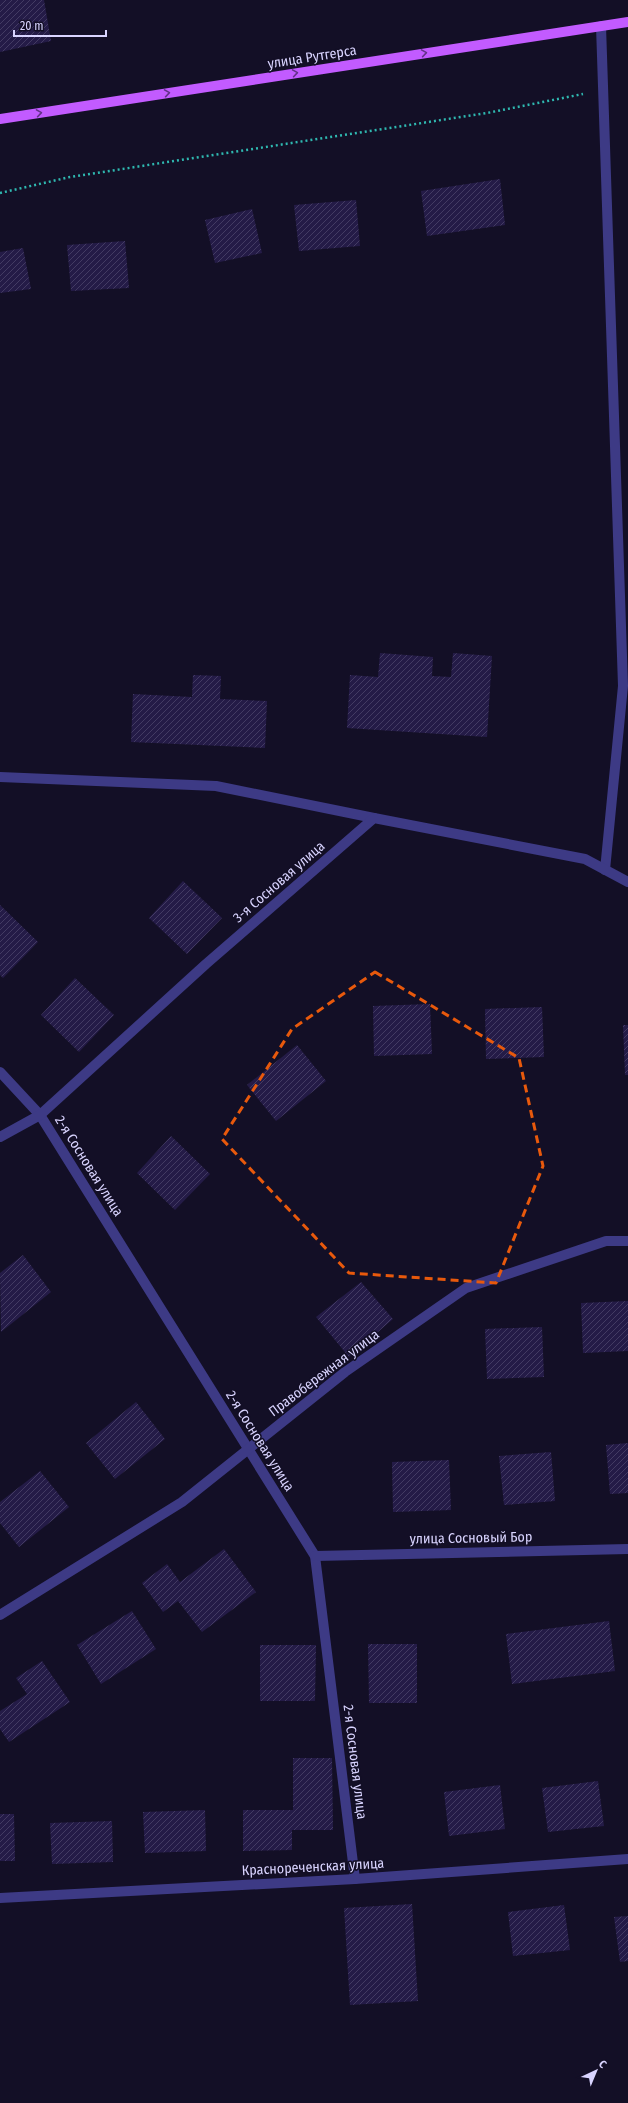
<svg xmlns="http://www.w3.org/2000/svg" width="628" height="2103" viewBox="0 0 628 2103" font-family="'Fira Sans Condensed',sans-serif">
<defs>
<pattern id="building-hatch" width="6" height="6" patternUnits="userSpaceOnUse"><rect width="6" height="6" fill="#241b47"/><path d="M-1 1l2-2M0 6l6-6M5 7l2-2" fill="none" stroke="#433b63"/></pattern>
</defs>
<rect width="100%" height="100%" fill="#130f26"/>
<g fill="url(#building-hatch)">
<polygon points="0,0 44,0 51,41 0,52"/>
<polygon points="500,179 505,225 427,236 421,191"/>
<polygon points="356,200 360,246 299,251 294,205"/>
<polygon points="252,209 262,253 215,263 205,220"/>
<polygon points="125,241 129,288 71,291 67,245"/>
<polygon points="23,248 31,289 0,293 0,252"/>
<polygon points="380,653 433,657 432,676 451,677 453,653 492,656 487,737 347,728 350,675 378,677"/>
<polygon points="193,675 221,676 220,699 267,701 265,748 131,742 133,694 192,697"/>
<polygon points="183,881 222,918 187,954 149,918"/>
<polygon points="0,905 38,942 3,978 0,975"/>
<polygon points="75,978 114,1015 79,1052 41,1015"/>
<polygon points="430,1004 432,1054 374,1056 373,1006"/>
<polygon points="542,1007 544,1057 486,1059 485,1009"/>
<polygon points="623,1025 628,1025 628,1075 625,1075"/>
<polygon points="297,1045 326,1081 276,1121 247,1085"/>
<polygon points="171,1136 210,1174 175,1210 137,1173"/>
<polygon points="23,1255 51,1292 1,1332 0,1273"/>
<polygon points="361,1282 393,1319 349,1357 316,1317"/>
<polygon points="628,1301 628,1351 583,1353 581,1303"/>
<polygon points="542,1327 544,1377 487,1379 485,1329"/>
<polygon points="136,1402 165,1439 115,1479 86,1443"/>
<polygon points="628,1443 628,1493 610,1494 606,1445"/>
<polygon points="551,1452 555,1501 504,1505 499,1456"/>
<polygon points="449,1460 451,1510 393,1512 392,1462"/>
<polygon points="40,1471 69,1507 19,1547 0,1523 0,1502"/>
<polygon points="224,1549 256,1592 202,1632 178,1601 163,1612 142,1583 167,1564 180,1582"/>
<polygon points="132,1611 156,1649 101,1684 77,1645"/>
<polygon points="609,1621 615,1671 512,1684 506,1634"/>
<polygon points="368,1644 417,1644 417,1703 369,1703"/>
<polygon points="260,1645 316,1645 315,1701 260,1701"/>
<polygon points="42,1661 70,1702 9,1742 0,1729 0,1711 27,1694 16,1678"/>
<polygon points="293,1758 332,1758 333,1830 292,1830 292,1850 243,1851 243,1810 293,1810"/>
<polygon points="598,1781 604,1826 548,1832 542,1788"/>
<polygon points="500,1785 505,1829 449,1836 444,1792"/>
<polygon points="205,1810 206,1851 145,1853 143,1812"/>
<polygon points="0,1814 14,1814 15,1861 0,1861"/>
<polygon points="112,1821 113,1862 52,1864 50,1823"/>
<polygon points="412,1904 418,2001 350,2005 344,1908"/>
<polygon points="564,1905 570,1950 513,1956 508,1912"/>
<polygon points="628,1916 628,1961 620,1962 614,1917"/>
</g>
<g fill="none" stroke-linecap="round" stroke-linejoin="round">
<polyline stroke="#2fb8b0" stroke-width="2.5" stroke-dasharray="2 3" stroke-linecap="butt" points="0,193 70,177 487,113 583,94"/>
<g stroke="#3d3a85" stroke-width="10">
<polyline points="601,26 623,686 605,870"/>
<polyline points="0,777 216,786 374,818"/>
<polyline points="0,1072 40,1115 315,1556 355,1879"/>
<polyline points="0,1137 40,1115 206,964 374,818 585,859 628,882"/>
<polyline points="315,1556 628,1549"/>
<polyline points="0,1615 182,1502 345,1372 466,1288 606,1241 628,1241"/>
<polyline points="0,1898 355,1879 628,1859"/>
</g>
<polyline stroke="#c25bff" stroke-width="10" points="0,119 628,22"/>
</g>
<defs><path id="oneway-chevron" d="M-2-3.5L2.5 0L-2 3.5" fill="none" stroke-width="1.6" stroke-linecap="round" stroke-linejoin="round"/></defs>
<g stroke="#623188">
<use href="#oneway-chevron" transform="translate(424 53) rotate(-9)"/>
<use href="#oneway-chevron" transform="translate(295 73) rotate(-9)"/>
<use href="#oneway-chevron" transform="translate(167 93) rotate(-9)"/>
<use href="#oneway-chevron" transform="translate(39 113) rotate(-9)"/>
</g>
<path fill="none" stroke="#e8590c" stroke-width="3" stroke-dasharray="8 5" stroke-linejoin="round" d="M375,972L519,1058L543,1166L496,1283L349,1273L222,1139L292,1029Z"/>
<g text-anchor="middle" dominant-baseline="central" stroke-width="3" stroke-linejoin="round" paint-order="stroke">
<g font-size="14" fill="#d9d4ff" stroke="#130f26">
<text transform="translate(312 57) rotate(-9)">улица Рутгерса</text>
<text transform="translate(279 882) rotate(-41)">3-я Сосновая улица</text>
<text transform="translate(89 1166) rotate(58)">2-я Сосновая улица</text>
<text transform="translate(324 1373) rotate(-37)">Правобережная улица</text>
<text transform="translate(260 1441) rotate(58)">2-я Сосновая улица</text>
<text transform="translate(471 1538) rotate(-1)">улица Сосновый Бор</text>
<text transform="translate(355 1762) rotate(83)">2-я Сосновая улица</text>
<text transform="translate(313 1867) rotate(-3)">Краснореченская улица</text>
</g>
</g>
<g transform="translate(596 2071) rotate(44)" stroke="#130f26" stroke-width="3" paint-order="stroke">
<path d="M0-3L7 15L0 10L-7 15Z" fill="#d9d4ff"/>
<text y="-6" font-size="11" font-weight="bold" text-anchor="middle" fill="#d9d4ff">С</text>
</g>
<path d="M14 30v6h92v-6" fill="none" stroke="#d9d4ff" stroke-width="2"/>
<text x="20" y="30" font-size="12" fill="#d9d4ff" stroke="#130f26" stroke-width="3" paint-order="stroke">20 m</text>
</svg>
